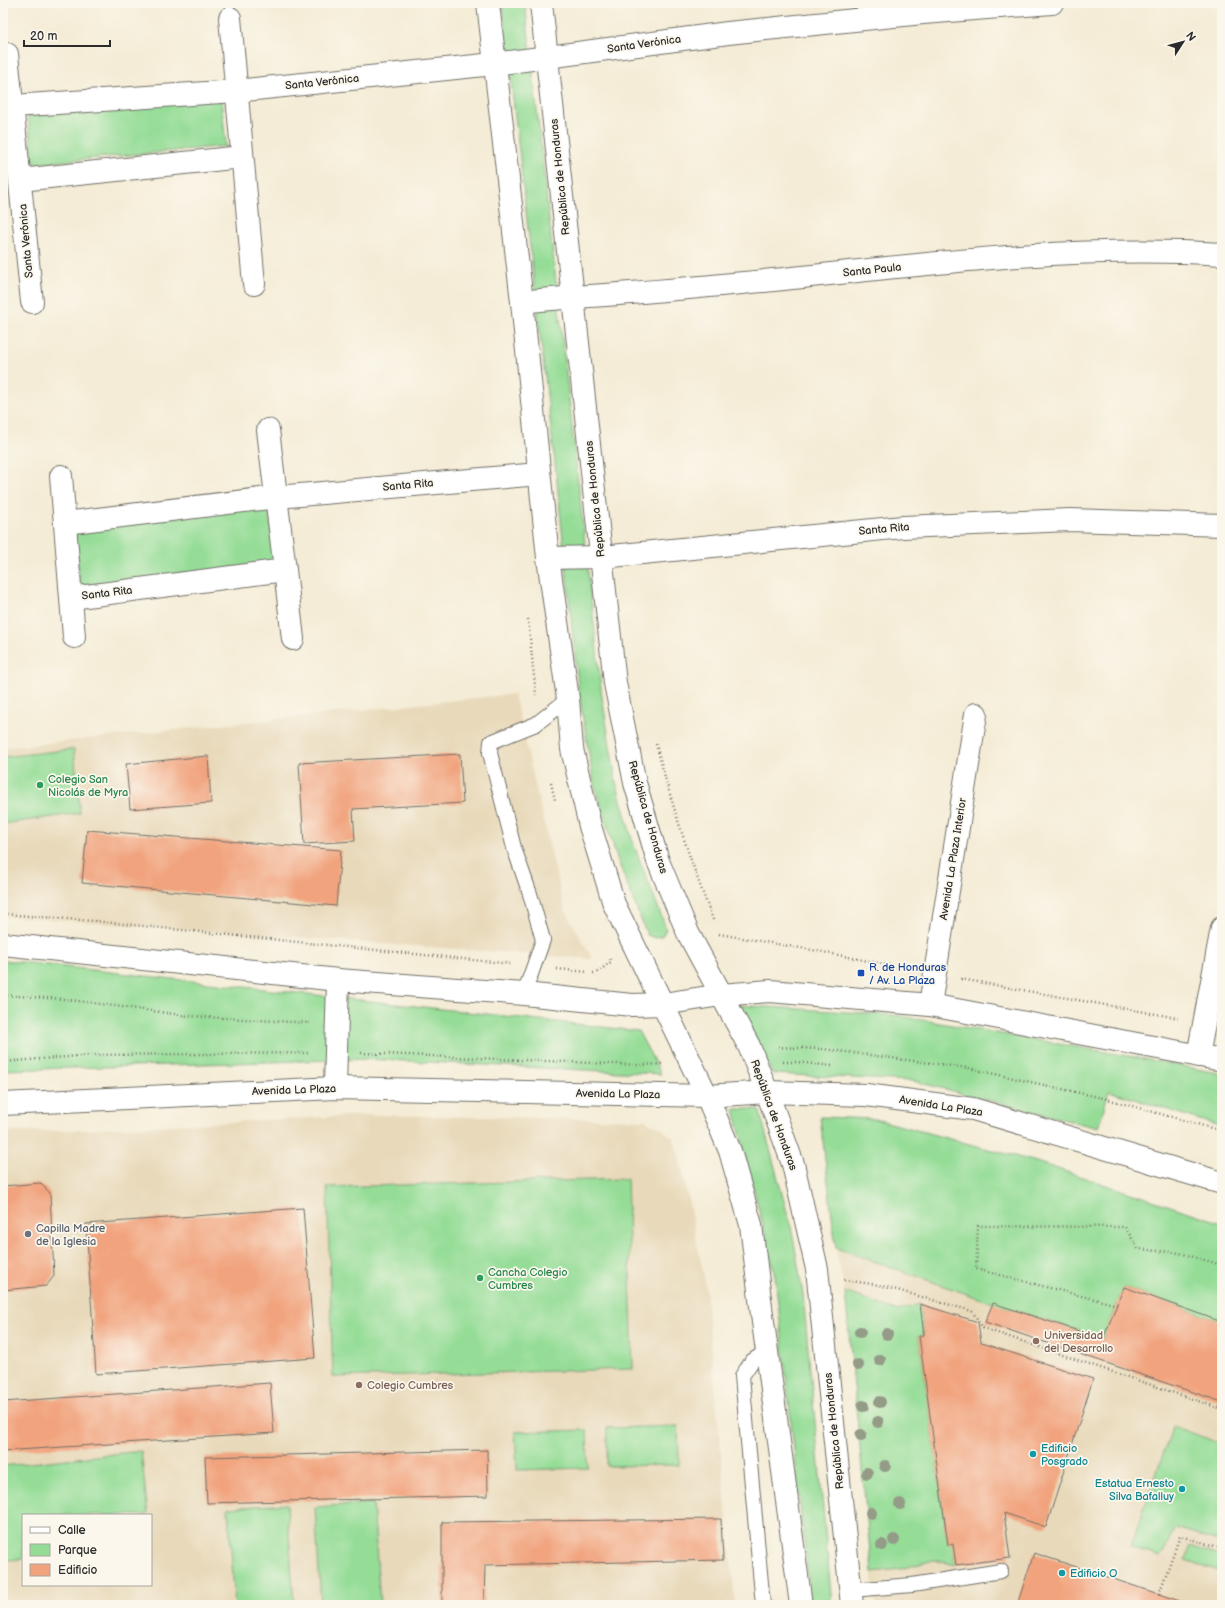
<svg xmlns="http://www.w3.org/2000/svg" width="1225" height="1608" viewBox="0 0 1225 1608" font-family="'Balsamiq Sans',sans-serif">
<rect width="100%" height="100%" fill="#fbf7ec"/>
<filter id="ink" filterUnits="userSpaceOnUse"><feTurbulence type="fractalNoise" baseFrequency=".025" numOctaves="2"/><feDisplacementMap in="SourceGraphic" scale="8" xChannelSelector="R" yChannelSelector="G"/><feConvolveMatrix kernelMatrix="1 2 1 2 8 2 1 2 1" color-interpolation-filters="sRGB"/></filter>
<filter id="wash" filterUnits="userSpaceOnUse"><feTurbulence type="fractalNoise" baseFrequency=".012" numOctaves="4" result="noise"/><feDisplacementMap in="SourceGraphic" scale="16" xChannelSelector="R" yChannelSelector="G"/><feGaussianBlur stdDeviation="0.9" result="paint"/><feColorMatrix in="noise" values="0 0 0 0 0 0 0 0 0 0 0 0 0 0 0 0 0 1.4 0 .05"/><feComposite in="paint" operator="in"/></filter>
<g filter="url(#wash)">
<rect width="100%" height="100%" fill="#f4ecd6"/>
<g fill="#e8d9ba" fill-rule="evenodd">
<polygon points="514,694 564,908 592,959 3,916 3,748"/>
<path d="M367,1115L645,1120L662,1129L673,1138L679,1156L705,1281L735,1605H3V1132L56,1131ZM23,1515H151V1585H23Z"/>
<polygon points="820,1117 875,1119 1033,1161 1222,1223 1222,1605 876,1605 845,1292 836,1248"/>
</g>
<g fill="#95dd97" stroke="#608461">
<polygon points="502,3 525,3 602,697 616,782 633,843 666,928 663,935 655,938 647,935 618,861 594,784 579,694 556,472"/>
<polygon points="221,98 226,146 33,164 28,116"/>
<polygon points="268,506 275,563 80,586 74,529"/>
<polygon points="74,749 80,813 3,824 3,757"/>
<polygon points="3,960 638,1031 661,1074 368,1059 3,1070"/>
<polygon points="737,1005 894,1015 1162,1062 1222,1074 1222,1127 1109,1091 1098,1128 913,1081 773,1074"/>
<polygon points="734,1109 759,1109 792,1231 803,1294 832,1605 811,1605 775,1275"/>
<polygon points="820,1117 875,1119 1033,1161 1222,1223 1222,1322 1124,1287 1103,1339 993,1303 836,1248"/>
<polygon points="627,1179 633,1369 333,1377 327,1187"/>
<polygon points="845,1292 898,1311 920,1304 924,1335 919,1336 948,1544 953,1544 956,1565 934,1560 900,1569 872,1572"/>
<polygon points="678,1426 679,1465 607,1466 607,1428"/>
<polygon points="1173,1426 1222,1444 1222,1542 1176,1528 1160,1557 1130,1547"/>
<polygon points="587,1430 588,1468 517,1470 515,1432"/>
<polygon points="141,1451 148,1515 23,1515 23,1559 8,1560 3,1516 3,1466"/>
<polygon points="373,1503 380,1605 321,1605 315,1507"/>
<polygon points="287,1504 294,1605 235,1605 228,1508"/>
<polygon points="1191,1546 1222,1557 1222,1572 1185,1560"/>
</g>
<g id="blocks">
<g fill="#f1a37d">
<polygon points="460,754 463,803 353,809 355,841 304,844 299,763"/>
<polygon points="208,756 211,803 130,809 126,764"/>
<polygon points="87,830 341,850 336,906 82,883"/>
<polygon points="40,1183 50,1193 54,1276 46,1286 3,1290 3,1186"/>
<polygon points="303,1208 315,1358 96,1374 86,1224"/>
<polygon points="1124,1287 1222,1322 1222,1402 985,1322 993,1303 1103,1339"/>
<polygon points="920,1304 978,1322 981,1343 1093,1379 1046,1527 1004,1513 1010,1558 956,1565 953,1544 948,1545 919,1336 924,1335"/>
<polygon points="270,1383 274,1433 3,1451 3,1402"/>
<polygon points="487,1450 488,1496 207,1503 205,1457"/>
<polygon points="721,1519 723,1560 485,1565 484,1605 442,1605 442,1522"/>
<polygon points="1034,1553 1192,1605 1017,1605"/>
</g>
</g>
</g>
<g filter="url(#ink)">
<use href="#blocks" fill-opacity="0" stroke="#716f67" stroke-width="1"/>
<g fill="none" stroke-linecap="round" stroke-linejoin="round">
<g stroke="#716f67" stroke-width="16">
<g id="service">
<polyline points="524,994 543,940 530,894 514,848 490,753 491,742 536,724 568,699"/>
<polyline points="851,1590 912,1585 1001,1571"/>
<polyline points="763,1605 742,1376 752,1361 767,1351"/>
</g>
</g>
<g stroke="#716f67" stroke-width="24">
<g id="minor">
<polyline points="230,18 254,284"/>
<polyline points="7,54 32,302"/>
<polyline points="13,106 236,91 494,64 728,33 923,13 1052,3"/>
<polyline points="20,180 242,157"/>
<path d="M522,302C558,298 595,296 631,293C689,288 746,283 803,277C942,262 1082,245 1222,254"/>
<polyline points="61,476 71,598 285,570 268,430"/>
<polyline points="65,523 277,497 539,474"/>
<polyline points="548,558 602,557 903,527 1070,520 1222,525"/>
<polyline points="285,570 293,639"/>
<polyline points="71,598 74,637"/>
<polyline points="930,1005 976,714"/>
<polyline points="1198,1056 1222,928"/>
<polyline points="767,1092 793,1164 817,1269 852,1605"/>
<polyline points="707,1096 730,1151 751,1225 761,1307 801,1605"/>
</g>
</g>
<g stroke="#716f67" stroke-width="24">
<g id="tertiary">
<polyline points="488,3 522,302 548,558 568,699 572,749 590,826 614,904 707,1096"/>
<polyline points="541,3 615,683 635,783 658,861 688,933 749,1046 767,1092"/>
</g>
</g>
<g stroke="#716f67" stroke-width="24">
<g id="secondary">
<polyline points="3,944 338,980 524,994 632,1005 663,1004 721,995 770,991 930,1005 1222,1060"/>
<polyline points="335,1088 338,980"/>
<polyline points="3,1104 335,1088 707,1096 767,1092 866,1095 973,1109 1222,1183"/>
</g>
</g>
<g stroke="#716f67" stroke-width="2.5" stroke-dasharray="1 3" stroke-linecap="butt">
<polyline points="528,619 536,695"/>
<path d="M656,744C672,805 691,864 714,922"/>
<polyline points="551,783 555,800"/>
<polyline points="3,914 94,921 512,964"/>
<polyline points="719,934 818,951 909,969"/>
<polyline points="557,969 588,972"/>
<polyline points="593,973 596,973 611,962 610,959"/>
<polyline points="961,979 1178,1018"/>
<polyline points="3,995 63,999 189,1016 310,1023"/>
<polyline points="778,1047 823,1049 968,1068 1107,1099 1222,1131"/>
<polyline points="361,1053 639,1065 662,1064"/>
<polyline points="3,1062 92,1055 310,1053"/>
<polyline points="783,1062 796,1062 832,1066"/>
<polyline points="844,1280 879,1285 972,1311 983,1328 1222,1409"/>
<polyline points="1117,1305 976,1269 978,1226 1125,1227 1138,1249 1180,1253 1222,1265"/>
<polyline points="1159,1594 1180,1536 1222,1548"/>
</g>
<use href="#service" stroke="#fff" stroke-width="14"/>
<use href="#minor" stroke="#fff" stroke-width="22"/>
<use href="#tertiary" stroke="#fff" stroke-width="22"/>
<use href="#secondary" stroke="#fff" stroke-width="22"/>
</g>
<g fill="#949b87">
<circle cx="860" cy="1332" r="6"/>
<circle cx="887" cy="1334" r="6"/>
<circle cx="880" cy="1360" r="6"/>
<circle cx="858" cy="1365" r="6"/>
<circle cx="880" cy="1402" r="6"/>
<circle cx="863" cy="1406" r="6"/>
<circle cx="878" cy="1422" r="6"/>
<circle cx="861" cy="1435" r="6"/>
<circle cx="885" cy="1466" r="6"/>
<circle cx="867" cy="1473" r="6"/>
<circle cx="900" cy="1504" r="6"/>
<circle cx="871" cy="1513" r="6"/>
<circle cx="894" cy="1540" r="6"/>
<circle cx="882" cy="1545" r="6"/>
</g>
</g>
<g fill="#2e9e5b" stroke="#fbf7ec" stroke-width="1.5">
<circle cx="40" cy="785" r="4"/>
<circle cx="480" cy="1278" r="4"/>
</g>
<rect fill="#1a4fb4" stroke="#fbf7ec" stroke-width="1.5" x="857" y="969" width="8" height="8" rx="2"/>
<circle fill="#6b7280" stroke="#fbf7ec" stroke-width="1.5" cx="28" cy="1234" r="4"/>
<g fill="#8d6e63" stroke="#fbf7ec" stroke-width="1.5">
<circle cx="1036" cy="1341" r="4"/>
<circle cx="359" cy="1385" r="4"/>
</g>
<g fill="#0f9aa8" stroke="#fbf7ec" stroke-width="1.5">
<circle cx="1033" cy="1454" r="4"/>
<circle cx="1182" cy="1489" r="4"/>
<circle cx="1062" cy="1573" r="4"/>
</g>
<g text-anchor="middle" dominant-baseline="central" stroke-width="3.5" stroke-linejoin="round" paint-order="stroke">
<g font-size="11" fill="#2b2b2b" stroke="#fbf7ec">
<text transform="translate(644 44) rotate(-8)">Santa Verónica</text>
<text transform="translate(322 82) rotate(-6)">Santa Verónica</text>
<text transform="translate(560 177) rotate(-96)">República de Honduras</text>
<text transform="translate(26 241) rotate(-95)">Santa Verónica</text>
<text transform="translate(872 270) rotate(-6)">Santa Paula</text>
<text transform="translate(408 485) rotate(-5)">Santa Rita</text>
<text transform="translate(595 499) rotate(-96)">República de Honduras</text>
<text transform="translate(884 529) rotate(-5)">Santa Rita</text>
<text transform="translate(107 593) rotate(-7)">Santa Rita</text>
<text transform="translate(648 817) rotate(74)">República de Honduras</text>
<text transform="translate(953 859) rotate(-81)">Avenida La Plaza Interior</text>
<text transform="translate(294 1090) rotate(-2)">Avenida La Plaza</text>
<text transform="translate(618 1094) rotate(1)">Avenida La Plaza</text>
<text transform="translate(941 1106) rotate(9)">Avenida La Plaza</text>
<text transform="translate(774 1115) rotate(70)">República de Honduras</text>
<text transform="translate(834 1431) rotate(-96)">República de Honduras</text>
</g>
<g font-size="11" fill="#27864d" stroke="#fbf7ec" text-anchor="start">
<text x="48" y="779">Colegio San<tspan x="48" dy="13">Nicolás de Myra</tspan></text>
<text x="488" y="1272">Cancha Colegio<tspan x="488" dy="13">Cumbres</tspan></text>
</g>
<g font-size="11" fill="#164399" stroke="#fbf7ec" text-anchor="start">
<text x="869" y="967">R. de Honduras<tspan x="869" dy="13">/ Av. La Plaza</tspan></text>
</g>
<g font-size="11" fill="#5b616d" stroke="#fbf7ec" text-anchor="start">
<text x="36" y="1228">Capilla Madre<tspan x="36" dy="13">de la Iglesia</tspan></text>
</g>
<g font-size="11" fill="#785e54" stroke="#fbf7ec" text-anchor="start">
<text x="1044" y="1335">Universidad<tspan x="1044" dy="13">del Desarrollo</tspan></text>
<text x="367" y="1385">Colegio Cumbres</text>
</g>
<g font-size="11" fill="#0d838f" stroke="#fbf7ec" text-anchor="start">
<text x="1041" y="1448">Edificio<tspan x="1041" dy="13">Posgrado</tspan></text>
<text x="1174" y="1483" text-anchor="end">Estatua Ernesto<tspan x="1174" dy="13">Silva Bafalluy</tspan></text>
<text x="1070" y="1573">Edificio O</text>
</g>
</g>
<rect width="1225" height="1608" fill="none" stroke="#fbf7ec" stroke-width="16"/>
<rect x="22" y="1514" width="130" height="72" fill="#fbf7ec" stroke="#a8a59f"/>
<rect x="30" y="1527" width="20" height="6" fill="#ffffff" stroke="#a8a59f"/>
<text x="58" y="1534" font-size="12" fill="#2b2b2b">Calle</text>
<rect x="30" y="1544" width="20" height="12" fill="#95dd97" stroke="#a8a59f"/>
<text x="58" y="1554" font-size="12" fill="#2b2b2b">Parque</text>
<rect x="30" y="1564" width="20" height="12" fill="#f1a37d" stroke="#a8a59f"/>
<text x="58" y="1574" font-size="12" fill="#2b2b2b">Edificio</text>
<g transform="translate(1183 42) rotate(54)" stroke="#fbf7ec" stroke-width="3" paint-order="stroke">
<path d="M0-3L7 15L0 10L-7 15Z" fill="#2b2b2b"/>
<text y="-6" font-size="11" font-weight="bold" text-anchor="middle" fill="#2b2b2b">N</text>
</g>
<path d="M24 40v6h86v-6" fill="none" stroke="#2b2b2b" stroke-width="2"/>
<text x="30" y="40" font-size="12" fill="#2b2b2b" stroke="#fbf7ec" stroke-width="3" paint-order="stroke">20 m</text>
</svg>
